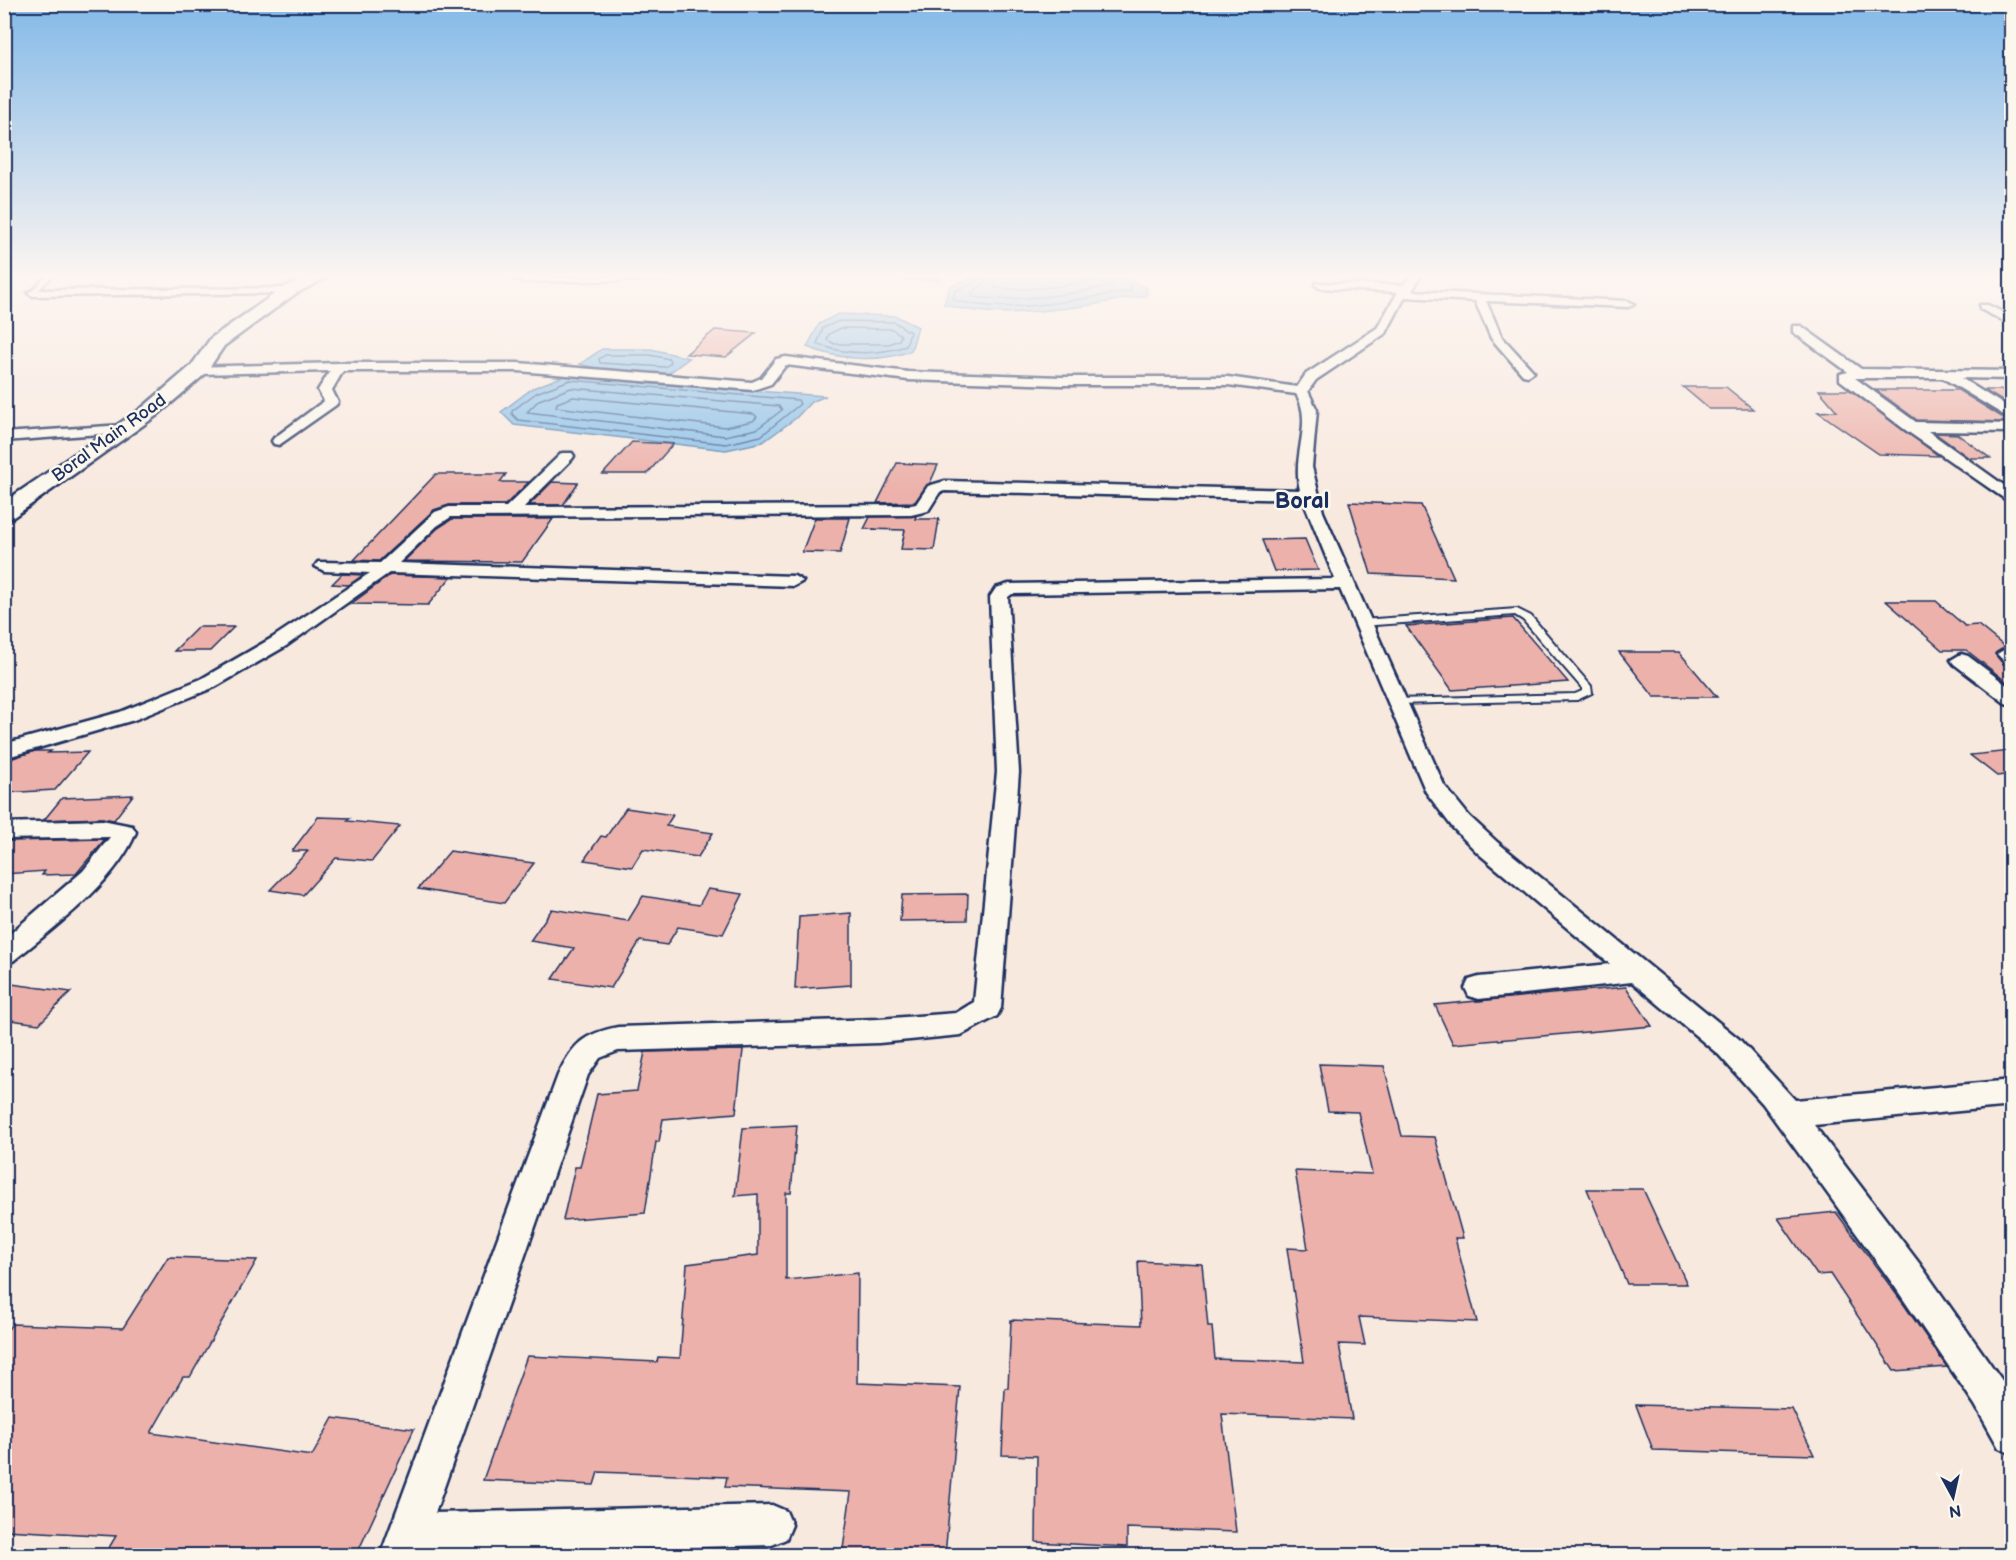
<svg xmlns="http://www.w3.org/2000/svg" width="2016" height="1560" viewBox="0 0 2016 1560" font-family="'Balsamiq Sans',sans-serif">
<rect width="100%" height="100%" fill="#f8e9df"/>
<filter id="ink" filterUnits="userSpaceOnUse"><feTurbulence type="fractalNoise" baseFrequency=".0167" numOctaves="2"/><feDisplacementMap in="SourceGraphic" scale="12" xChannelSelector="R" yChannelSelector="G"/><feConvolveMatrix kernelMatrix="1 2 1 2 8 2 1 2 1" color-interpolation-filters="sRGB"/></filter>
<g filter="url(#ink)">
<g fill="#8bc1e9" stroke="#5e87b1" stroke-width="1.5">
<polygon points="843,275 938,275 940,280 909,281"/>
<path d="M1035,275H1119L1147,288L1146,296C1122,298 1101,304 1077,307C1035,312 985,318 944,304L950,286L973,277Z"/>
<path d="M838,314L896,316L918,327L911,351C877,363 840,360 807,347L819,324Z"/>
<polygon points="602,349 651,349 689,358 668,374 598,369 580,364"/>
<polygon points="569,374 652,384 826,396 811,402 796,418 763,442 726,450 514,425 501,412 533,388"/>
</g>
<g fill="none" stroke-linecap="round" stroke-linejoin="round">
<g stroke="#486996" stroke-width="1.5">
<path d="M979,275L976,282L955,291L953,300C1011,316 1073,299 1131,291L1132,287L1123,281L1121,275"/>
<path d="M986,275L984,284L972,293V297C1020,302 1066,296 1113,285L1114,275"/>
<path d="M995,275V288C1032,291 1067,286 1103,279L1105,275"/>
<path d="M839,321L894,322L910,332L906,346C877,355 846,355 817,344L823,328Z"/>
<polygon points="841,328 892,329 901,335 899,340 889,344 835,344 827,340 829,334"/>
<polygon points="605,355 650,355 669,359 671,363 665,367 600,363 599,359"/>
<polygon points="570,380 798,400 800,404 761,436 726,444 518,420 512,414 512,411 536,393"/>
<polygon points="571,388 779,406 782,410 757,429 725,436 527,412 539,400"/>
<polygon points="573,397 754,414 757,417 753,421 725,427 556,407 557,403"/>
</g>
</g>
<g fill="#ecb1aa" stroke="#1b2f5e" stroke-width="1.5">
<polygon points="715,330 756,333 726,357 686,354"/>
<polygon points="1683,387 1726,387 1753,409 1709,409"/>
<polygon points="1819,390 1850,390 1939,456 1879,454 1818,412 1837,411"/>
<polygon points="1876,390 1958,390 2010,422 1917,420"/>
<polygon points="1984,390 2012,390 2012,407"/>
<polygon points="1935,433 1957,434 1990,458 1969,458"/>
<polygon points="632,442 673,444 647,474 603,474"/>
<polygon points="897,463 938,465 930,483 915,502 877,503"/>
<polygon points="436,474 506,474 500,482 529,482 505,505 449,505 434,510 379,561 354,560"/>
<polygon points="552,482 578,483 563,505 529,505"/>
<polygon points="1349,502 1421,505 1454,578 1371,574"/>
<polygon points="916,516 915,519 939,519 934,550 901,549 905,530 864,529 870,517"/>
<polygon points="815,518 850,518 840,553 802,552"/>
<polygon points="452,519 553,519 522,562 404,561 438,528"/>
<polygon points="1305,539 1318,570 1274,571 1262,540"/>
<polygon points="342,574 363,575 349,585 332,584"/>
<polygon points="390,575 451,577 428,605 351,604"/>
<polygon points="1886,601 1936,601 1965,626 1978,625 2005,647 1995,654 2003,664 2012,666 2012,686 1966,650 1942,650"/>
<polygon points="1513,618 1568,682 1452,690 1406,626"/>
<polygon points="198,627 234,627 210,651 174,651"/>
<polygon points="1619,652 1679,652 1717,697 1654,697"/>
<polygon points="35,751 51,751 48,753 88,752 55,790 4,793 4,767 13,758"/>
<polygon points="2012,751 2012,774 1997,776 1970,755"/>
<polygon points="133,795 114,820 102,818 44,820 62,798"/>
<polygon points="626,808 673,815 666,826 713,833 698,857 643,849 632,867 584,860 601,836 606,837"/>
<polygon points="318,817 350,818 347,821 400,826 372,861 336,858 303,895 270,890 308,851 292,851"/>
<polygon points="105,839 76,874 42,875 45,871 4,874 4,845 8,841"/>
<polygon points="450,851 496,858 534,863 504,903 418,889"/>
<polygon points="708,889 743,894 723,934 678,927 667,945 640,941 611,988 553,979 574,948 530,941 552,909 628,921 643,896 699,905"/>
<polygon points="968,894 967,920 900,921 902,895"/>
<polygon points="851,913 851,985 795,989 799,917"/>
<polygon points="4,983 71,992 39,1024 4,1019"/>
<polygon points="1626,987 1652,1026 1453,1044 1435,1005"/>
<polygon points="743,1050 736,1113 663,1119 659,1142 656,1142 645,1213 563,1220 575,1167 580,1167 597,1094 637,1091 645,1052"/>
<polygon points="1319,1064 1384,1066 1402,1136 1435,1137 1463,1238 1455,1238 1477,1322 1359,1317 1365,1345 1339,1344 1352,1419 1222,1414 1236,1532 1127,1528 1127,1547 1036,1542 1037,1456 1002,1455 1005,1388 1008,1388 1011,1320 1141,1325 1138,1261 1202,1264 1208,1327 1212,1327 1215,1359 1304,1362 1287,1248 1308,1249 1295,1171 1372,1174 1358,1112 1328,1111"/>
<polygon points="797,1125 791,1193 786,1193 786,1280 858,1273 857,1383 960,1387 945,1556 842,1556 851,1492 725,1487 727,1477 598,1472 594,1485 483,1480 527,1356 657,1362 658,1357 680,1358 687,1264 758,1255 758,1194 735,1196 743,1128"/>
<polygon points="1587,1189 1643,1189 1687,1284 1627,1284"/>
<polygon points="1836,1212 1905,1306 1947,1367 1894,1371 1830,1274 1817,1275 1778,1218"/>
<polygon points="168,1257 257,1260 190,1377 183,1377 151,1433 312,1456 333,1418 414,1429 356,1556 104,1556 116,1536 4,1530 4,1334 12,1324 123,1328"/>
<polygon points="1636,1405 1792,1409 1814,1455 1653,1450"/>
</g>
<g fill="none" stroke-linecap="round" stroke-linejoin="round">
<g stroke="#1b2f5e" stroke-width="4">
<g id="service">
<polygon points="47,275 53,275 35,294 31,294 31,292"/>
<polygon points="512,275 518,275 517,277 525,278 666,276 669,278 666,280 525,282 511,279"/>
<polygon points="1517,609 1531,616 1591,686 1592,693 1577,700 1392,704 1390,702 1396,699 1575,694 1582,691 1582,688 1523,620 1515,615 1361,626 1356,623 1361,620"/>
</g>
</g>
<g stroke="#1b2f5e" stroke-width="5">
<g id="minor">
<path d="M1411,275H1421L1412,291L1628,301L1634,304L1628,307L1486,301L1502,337L1534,372L1528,376L1523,375L1491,338L1475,301L1405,297L1386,333L1316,380L1308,391L1317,410L1312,467L1323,512L1444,785L1469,816L1497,842L1739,1039L1795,1100L2012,1080V1106L1814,1125L1919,1263L2001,1379L2012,1397V1454L1999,1448L1975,1405L1895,1287L1763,1104L1719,1055L1632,982L1479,999L1469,996L1465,988L1469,980L1479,977L1610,964L1479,854L1453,828L1426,792L1340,589L1012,594L1008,597L1019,772L1001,1008L997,1016L961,1035L879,1043L618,1051L600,1058L588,1075L435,1513L772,1505L786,1511L792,1525L786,1539L772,1545L380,1556L558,1075C573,1044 583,1034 618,1027L879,1019L956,1013L974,1002L997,772L990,597L996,588L1009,584L1335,579L1303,500L945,491L940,492L928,511L911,515L451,517L437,526L399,563L794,576L803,581L794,586L389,573L286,646L215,687L134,720L4,758V744L120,712L201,679L272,638L370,573L324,571L315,566L318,562L380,563L435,512L449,507H506L562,453H572L574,456L572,459L524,507L911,505L916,504L928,486L945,481L1300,490C1291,455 1314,423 1296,394L1228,385H1061L908,380L786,365L771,384L753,390L518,371H343L332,390L338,402L336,405L279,445L274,444L272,441L274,438L324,401L318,390L330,371L198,374L193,373V367L339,363H518L752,382L761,378L776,359L786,357L908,372L1061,377H1228L1297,387L1306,374L1377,328L1398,292L1320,288L1315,285L1316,283L1403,285Z"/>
<polygon points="289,288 293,289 293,293 33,296 28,293 33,290"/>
<polygon points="1980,305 1988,305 2012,317 2012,325 1980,309"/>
<polygon points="1793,326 1801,326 1861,369 2012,371 2012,379 1961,378 2012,410 2012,420 1943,378 1855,378 1916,422 2012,424 2012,432 1928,431 2012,491 2012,504 1904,429 1840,380 1840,374 1848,372 1793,332"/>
<polygon points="123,425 128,426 128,432 4,441 4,433"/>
<polygon points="2007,648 2012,649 2012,664 2005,662 1997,654"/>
<polygon points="1961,654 1968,656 2012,689 2012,705 2005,703 1954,664 1951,660"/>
<path d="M102,820L132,826L136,832C117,881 54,928 13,961L4,964V939L83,871L110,837L4,839V823Z"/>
</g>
</g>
<g stroke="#1b2f5e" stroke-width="5">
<polygon id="secondary" points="311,275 331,275 295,294 224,346 205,374 156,416 12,518 4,520 4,502 142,408 191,366 211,338 283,288"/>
</g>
<use href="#service" fill="#fbf7ec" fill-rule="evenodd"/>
<use href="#minor" fill="#fbf7ec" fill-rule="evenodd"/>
<use href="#secondary" fill="#fbf7ec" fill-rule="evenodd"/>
</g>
</g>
<linearGradient id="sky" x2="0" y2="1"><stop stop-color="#83b9e8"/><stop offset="0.56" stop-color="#fcf5f1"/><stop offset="1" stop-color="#fcf5f1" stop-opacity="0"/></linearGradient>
<rect width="2016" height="493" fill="url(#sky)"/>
<g text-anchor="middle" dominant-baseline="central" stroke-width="5" stroke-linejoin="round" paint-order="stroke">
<g font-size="18" fill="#1b2f5e" stroke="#fbf7ec">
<text transform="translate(109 438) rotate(-36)">Boral Main Road</text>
</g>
<g font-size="22" font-weight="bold" fill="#1b2f5e" stroke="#fbf7ec">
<text x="1302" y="501">Boral</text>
</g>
</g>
<rect width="2016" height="1560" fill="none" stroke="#fbf7ec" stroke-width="24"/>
<rect x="12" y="12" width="1992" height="1536" fill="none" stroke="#1b2f5e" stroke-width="2" filter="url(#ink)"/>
<g transform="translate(1953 1497) rotate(172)" stroke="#fbf7ec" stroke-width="4.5" paint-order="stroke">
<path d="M0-4.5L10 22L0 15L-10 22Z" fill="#1b2f5e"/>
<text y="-9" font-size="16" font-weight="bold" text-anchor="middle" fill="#1b2f5e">N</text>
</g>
</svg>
